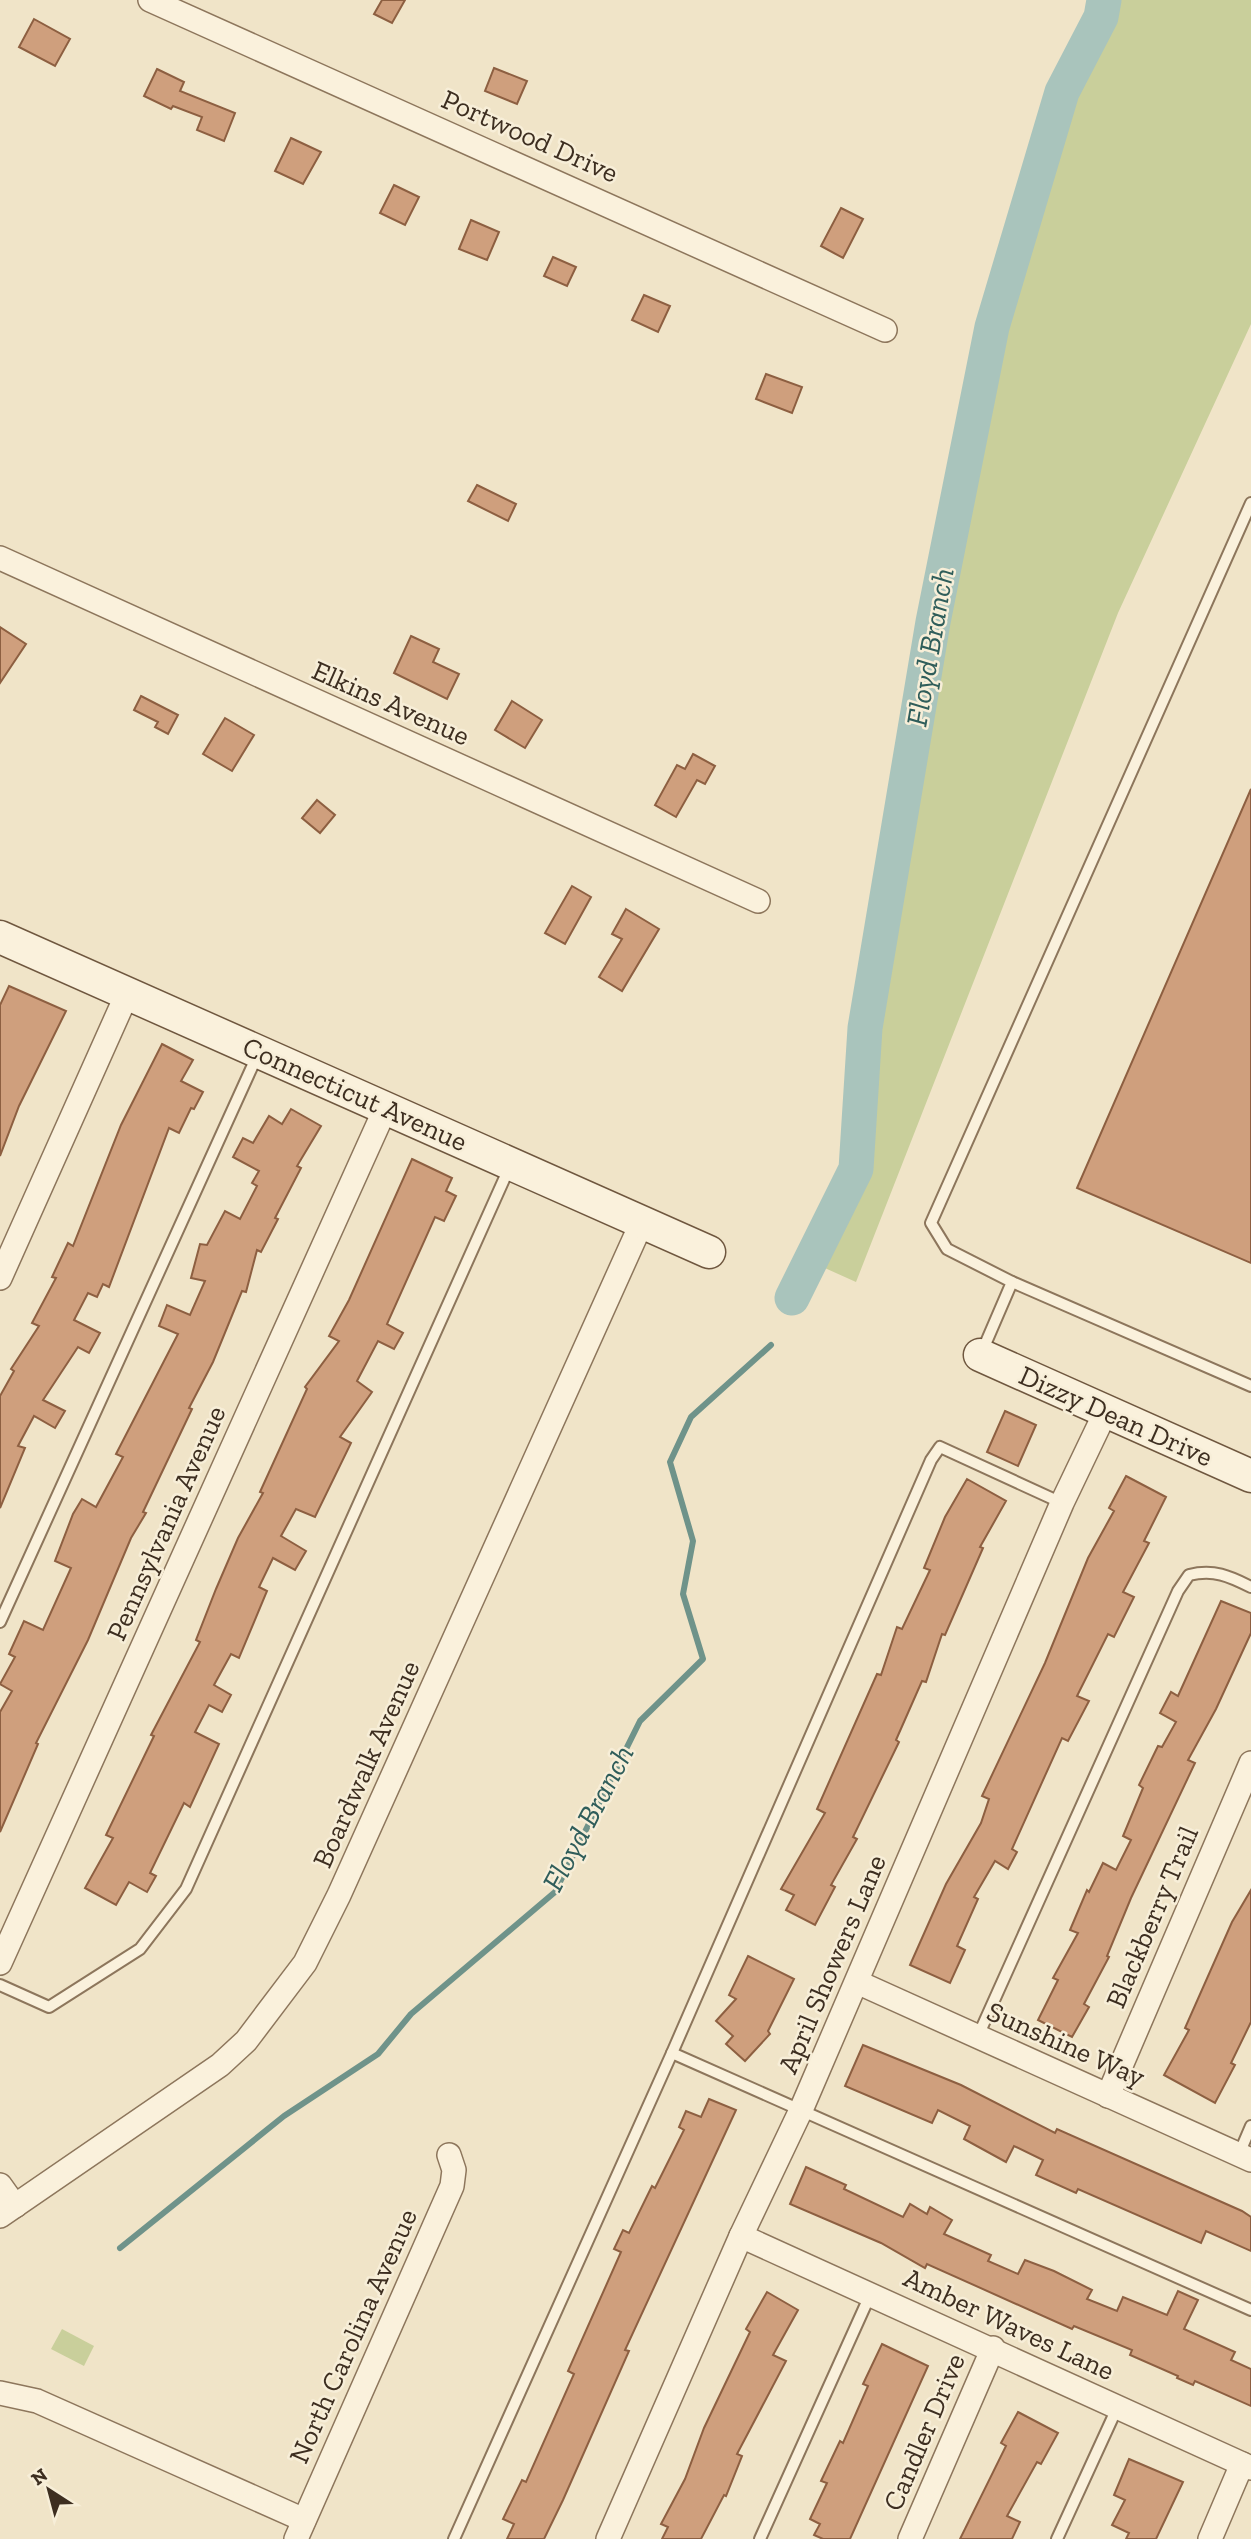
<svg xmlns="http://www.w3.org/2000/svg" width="1251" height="2539" viewBox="0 0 1251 2539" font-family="'Zilla Slab',serif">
<rect width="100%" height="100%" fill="#f0e4c8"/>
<g fill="#c9cf9b">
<polygon points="1113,0 1251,0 1251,324 1118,613 856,1282 807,1260 848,1148 858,1080 861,1013 935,644 943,578 967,461 987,320 1059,86 1106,15"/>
<polygon points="62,2329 94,2346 84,2366 51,2349"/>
</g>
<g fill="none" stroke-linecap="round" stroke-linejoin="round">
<polyline stroke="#6f938a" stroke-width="6" points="120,2248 284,2116 378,2054 411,2014 555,1892 640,1721 703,1659 683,1594 693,1541 670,1462 691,1417 771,1345"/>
<polyline stroke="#a9c4bc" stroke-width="35" points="792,1298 856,1169 865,1028 933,622 992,327 1062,92 1101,17 1104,0"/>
</g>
<g fill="#cf9f7d" stroke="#8d5f41" stroke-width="2">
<polygon points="382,0 405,0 392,23 374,14"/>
<polygon points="34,19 70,39 55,66 19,47"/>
<polygon points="494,68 527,81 517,104 485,91"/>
<polygon points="157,69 184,82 180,91 235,113 224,141 197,130 202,117 173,106 171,109 144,96"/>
<polygon points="291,138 321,152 303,184 275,171"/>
<polygon points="394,185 419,197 405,225 380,213"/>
<polygon points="841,208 863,219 843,258 821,246"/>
<polygon points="471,220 499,232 487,260 459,249"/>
<polygon points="553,257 576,267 567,286 544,276"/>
<polygon points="644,295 670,306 658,332 632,320"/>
<polygon points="766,374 802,387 792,413 756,399"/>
<polygon points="477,485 516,504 508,521 468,501"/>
<polygon points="0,627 26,644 0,683"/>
<polygon points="411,636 439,649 433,662 459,674 447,699 394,673"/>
<polygon points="141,696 178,715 168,734 155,727 158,722 134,710"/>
<polygon points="512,701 542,720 525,748 495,730"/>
<polygon points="225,718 254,735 232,771 203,754"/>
<polygon points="693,754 715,766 705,784 697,780 676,817 655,805 677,765 685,769"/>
<polygon points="1251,789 1251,1263 1077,1188"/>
<polygon points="317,800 335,815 320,833 302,818"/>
<polygon points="572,886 591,897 565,944 545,933"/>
<polygon points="626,909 659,929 622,991 599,977 622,939 612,934"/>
<polygon points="9,986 66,1011 19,1106 0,1156 0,1005"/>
<polygon points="162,1044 193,1060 181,1081 203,1092 194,1109 191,1108 179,1133 169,1128 109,1287 103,1284 97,1297 88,1293 74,1320 100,1333 89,1353 78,1347 43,1400 65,1411 55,1428 34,1416 18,1446 25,1448 0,1508 0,1396 14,1371 11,1369 39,1326 32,1323 56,1278 52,1277 68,1243 73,1246 121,1125"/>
<polygon points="291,1109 321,1126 297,1166 301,1168 275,1218 278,1219 261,1252 257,1250 246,1292 242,1291 213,1362 189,1408 192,1409 143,1512 146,1513 131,1538 88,1640 36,1743 38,1744 0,1832 0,1712 12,1691 0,1684 15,1657 9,1654 24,1621 43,1630 71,1568 55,1561 73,1514 82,1499 96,1507 123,1457 116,1454 178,1334 159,1326 167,1305 190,1315 205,1281 191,1278 200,1244 207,1245 225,1211 240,1219 257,1186 252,1183 259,1171 233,1157 243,1138 253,1143 269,1116 282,1124"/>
<polygon points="412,1159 452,1178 446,1191 456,1196 444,1221 435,1217 387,1324 403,1333 394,1349 378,1341 357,1381 372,1392 340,1437 351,1443 315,1517 296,1509 281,1536 306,1551 295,1570 273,1558 259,1587 267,1591 239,1658 231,1654 214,1685 231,1695 222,1712 209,1705 195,1732 219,1744 190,1807 184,1803 150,1873 156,1876 147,1892 129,1882 116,1905 85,1888 113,1838 106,1835 154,1736 151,1735 200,1642 196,1640 216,1589 238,1538 263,1493 260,1492 307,1389 305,1387 339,1341 329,1336 349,1300"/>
<polygon points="1005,1411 1036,1425 1018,1466 987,1452"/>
<polygon points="1126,1476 1166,1497 1144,1541 1149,1543 1123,1592 1134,1597 1114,1637 1108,1634 1077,1696 1089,1701 1068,1741 1062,1738 1012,1849 1017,1852 1008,1869 995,1861 974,1897 978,1899 957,1946 965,1950 950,1983 910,1965 946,1884 981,1823 989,1799 982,1796 1045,1663 1088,1558 1114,1511 1109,1508"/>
<polygon points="967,1479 1006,1501 980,1547 983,1548 945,1635 942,1634 926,1682 922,1681 896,1740 899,1742 853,1837 857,1839 831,1885 835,1887 815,1925 786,1910 794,1895 781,1889 825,1813 817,1809 877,1674 881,1675 897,1627 902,1629 930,1570 924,1568 945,1517"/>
<polygon points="1221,1601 1251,1613 1251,1633 1216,1709 1188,1760 1195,1763 1131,1898 1107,1956 1109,1957 1084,2004 1089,2007 1072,2037 1038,2020 1058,1980 1053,1978 1078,1933 1070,1930 1087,1890 1089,1892 1103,1863 1116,1870 1131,1840 1123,1836 1143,1788 1139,1785 1158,1746 1162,1747 1176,1722 1160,1713 1171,1692 1178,1696"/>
<polygon points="1251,1890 1251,2022 1231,2063 1235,2065 1215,2103 1164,2075 1189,2030 1185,2028 1232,1922"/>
<polygon points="748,1956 794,1979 768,2031 770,2034 745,2061 726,2044 733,2036 716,2021 736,1999 729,1995"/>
<polygon points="863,2045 961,2085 1055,2133 1057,2129 1242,2211 1251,2217 1251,2251 1206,2231 1201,2243 1078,2189 1076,2193 1036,2175 1043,2160 1014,2146 1006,2162 964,2139 970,2126 938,2110 932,2123 845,2086"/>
<polygon points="709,2099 736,2110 625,2350 629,2351 563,2500 544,2539 507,2539 514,2524 503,2519 522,2480 526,2482 574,2374 568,2371 621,2252 614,2249 623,2230 629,2233 652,2186 655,2188 684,2130 679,2127 686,2111 701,2117"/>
<polygon points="806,2167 846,2185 844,2189 903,2217 910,2204 927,2214 930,2207 952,2220 944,2234 991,2255 988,2261 1018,2274 1025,2260 1054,2271 1092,2290 1087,2299 1117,2311 1123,2297 1167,2315 1178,2291 1198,2300 1184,2329 1235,2352 1231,2360 1251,2369 1251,2406 1195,2381 1193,2385 1177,2378 1178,2376 1130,2355 1132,2350 1074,2326 1072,2329 927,2264 925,2268 881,2243 790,2204"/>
<polygon points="767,2292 798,2310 773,2355 786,2361 737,2454 742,2456 726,2496 724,2495 701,2539 662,2539 668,2527 661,2524 685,2479 704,2428 750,2332 746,2329"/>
<polygon points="882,2344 928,2366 850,2539 823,2539 814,2535 820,2524 810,2519 827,2483 821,2481 840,2441 843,2443 868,2386 863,2384"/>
<polygon points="1018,2412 1058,2433 1041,2464 1037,2462 1007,2516 1020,2522 1012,2539 960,2539 1006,2446 1001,2443"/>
<polygon points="1129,2459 1183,2482 1156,2539 1126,2539 1129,2533 1112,2525 1125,2500 1114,2495"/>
</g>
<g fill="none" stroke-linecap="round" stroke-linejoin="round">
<g stroke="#8d765c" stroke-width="14">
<g id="lane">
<polyline points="1012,1282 1251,1386"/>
<polyline points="981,1354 1012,1282 947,1249 931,1223 1251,503"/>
<polyline points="0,1622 257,1056"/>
<polyline points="0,1985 49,2007 140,1949 186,1889 510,1166"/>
<path d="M978,2036L1178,1591L1189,1575C1214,1569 1229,1576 1251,1587"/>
<polyline points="672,2053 1251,2310"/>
<polyline points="1239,2154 1251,2126"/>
<polyline points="454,2539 672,2053 931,1460 940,1447 1062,1503"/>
<polyline points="760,2539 871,2293"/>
<polyline points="1057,2539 1118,2406"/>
</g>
</g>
<g stroke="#8d765c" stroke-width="26">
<g id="street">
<polyline points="150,0 885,330"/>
<polyline points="0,558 758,901"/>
<polyline points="0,1278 127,994"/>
<polyline points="0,1963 386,1107"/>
<polyline points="857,1982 1251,2160"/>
<polyline points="1108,2096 1251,1763"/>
<polyline points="0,2185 15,2206"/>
<polyline points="0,2216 220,2065 246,2041 305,1963 339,1895 642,1222"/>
<polyline points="741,2236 1251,2468"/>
<polyline points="0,2393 37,2401 304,2520"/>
<polyline points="296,2539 452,2186 454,2170 449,2155"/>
<polyline points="608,2539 741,2236 801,2110 1062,1503 1106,1411"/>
<polyline points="910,2539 993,2348"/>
<polyline points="1210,2539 1242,2464"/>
</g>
</g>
<g stroke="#6f573f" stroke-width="35">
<g id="secondary">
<polyline points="0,937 709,1252"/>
<polyline points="980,1355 1251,1476"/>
</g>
</g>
<use href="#lane" stroke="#faf1dc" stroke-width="10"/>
<use href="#street" stroke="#faf1dc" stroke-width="23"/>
<use href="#secondary" stroke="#faf1dc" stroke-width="32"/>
</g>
<g text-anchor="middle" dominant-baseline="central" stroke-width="5" stroke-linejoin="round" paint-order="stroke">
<g font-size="28" fill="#3d2e20" stroke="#f7eed8">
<text transform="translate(530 136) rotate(24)">Portwood Drive</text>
<text transform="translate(391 703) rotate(24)">Elkins Avenue</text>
<text transform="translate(355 1094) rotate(24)">Connecticut Avenue</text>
<text transform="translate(1116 1416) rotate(24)">Dizzy Dean Drive</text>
<text transform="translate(166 1523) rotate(-66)">Pennsylvania Avenue</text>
<text transform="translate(366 1764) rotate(-66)">Boardwalk Avenue</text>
<text transform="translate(1152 1917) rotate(-67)">Blackberry Trail</text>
<text transform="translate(832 1964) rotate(-67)">April Showers Lane</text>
<text transform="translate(1066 2044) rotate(24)">Sunshine Way</text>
<text transform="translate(1009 2324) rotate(25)">Amber Waves Lane</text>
<text transform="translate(353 2336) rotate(-66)">North Carolina Avenue</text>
<text transform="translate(924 2432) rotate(-67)">Candler Drive</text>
</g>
<g font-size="30" font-style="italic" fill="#2f5d5a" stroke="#f7eed8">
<text transform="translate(930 647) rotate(-80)">Floyd Branch</text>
<text transform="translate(588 1818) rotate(-62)">Floyd Branch</text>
</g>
</g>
<g transform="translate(49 2490) rotate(324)" stroke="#f7eed8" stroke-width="5" paint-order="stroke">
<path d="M0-5L12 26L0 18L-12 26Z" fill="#3d2e20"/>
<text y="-10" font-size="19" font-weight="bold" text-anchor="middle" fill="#3d2e20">N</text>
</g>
</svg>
